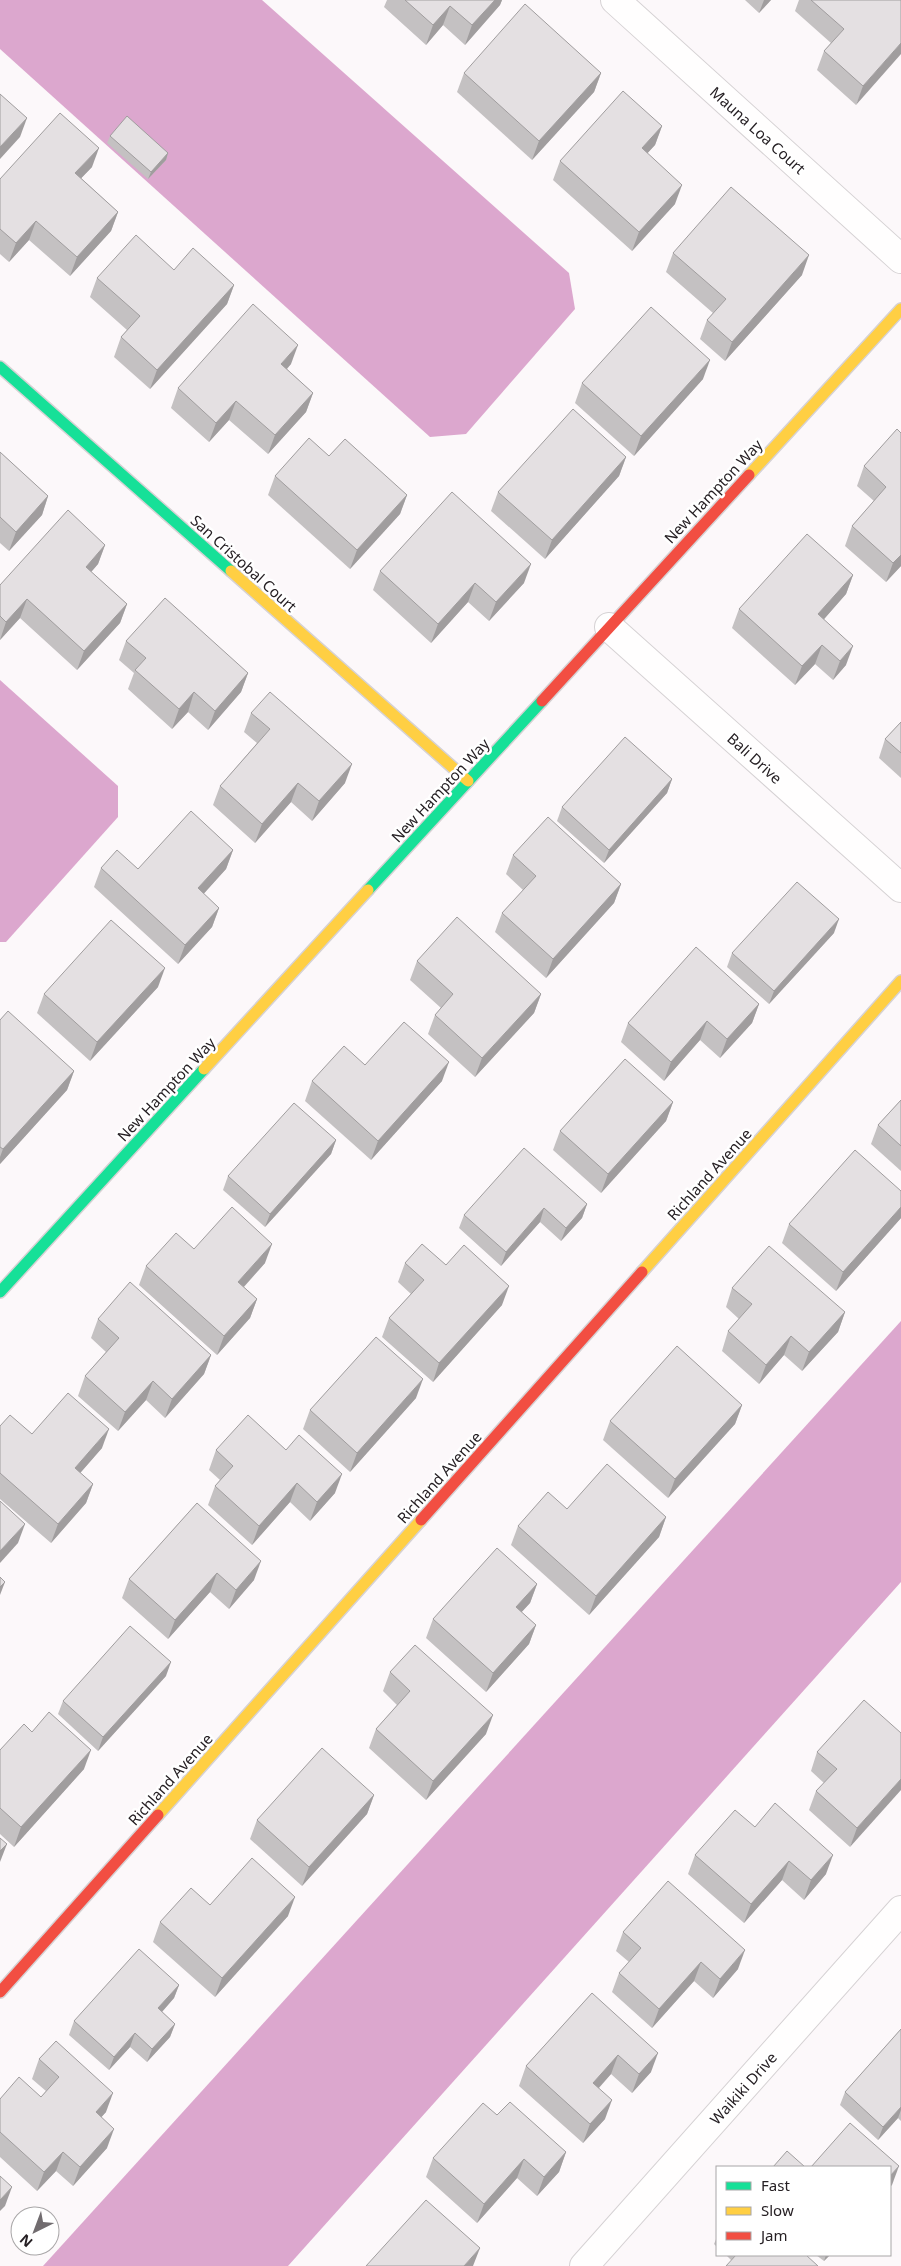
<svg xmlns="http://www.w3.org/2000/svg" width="901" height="2266" viewBox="0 0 901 2266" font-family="'Noto Sans',sans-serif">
<rect width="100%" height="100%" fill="#fcf8fa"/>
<g fill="#dca7ce">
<polygon points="0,0 262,0 569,273 575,309 466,434 430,437 0,49"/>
<polygon points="0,680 118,786 118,817 6,942 0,942"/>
<polygon points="901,1321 901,1582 288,2266 43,2266"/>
</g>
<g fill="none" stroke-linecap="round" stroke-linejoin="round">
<g stroke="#d6d2d4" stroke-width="30">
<g id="street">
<polyline points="615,0 901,259"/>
<polyline points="609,627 901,888"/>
<polyline points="584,2266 901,1910"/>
</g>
</g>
<g stroke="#d6d2d4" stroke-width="14">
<g id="fast">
<polyline points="0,367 231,571"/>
<polyline points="368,890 542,701"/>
<polyline points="0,1292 204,1069"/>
</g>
</g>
<g stroke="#d6d2d4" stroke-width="14">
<g id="slow">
<polyline points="749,475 901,309"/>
<polyline points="231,571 468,781"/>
<polyline points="204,1069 368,890"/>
<polyline points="642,1272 901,981"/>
<polyline points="158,1815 421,1520"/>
</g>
</g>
<g stroke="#d6d2d4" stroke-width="14">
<g id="jam">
<polyline points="542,701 749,475"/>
<polyline points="421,1520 642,1272"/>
<polyline points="0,1992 158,1815"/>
</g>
</g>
<use href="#street" stroke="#fffefe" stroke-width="28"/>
<use href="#fast" stroke="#16e098" stroke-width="11"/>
<use href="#slow" stroke="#ffcf43" stroke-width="11"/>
<use href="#jam" stroke="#f24e42" stroke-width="11"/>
</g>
<g fill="#c4c1c2">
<polygon points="387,0 502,0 500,5 465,45 443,25 426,45 384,7"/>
<polygon points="745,0 771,0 759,13"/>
<polygon points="799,0 901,0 856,105 817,70 824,51 831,43 795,11"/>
<polygon points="464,73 601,73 594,92 532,160 457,92"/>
<polygon points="662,126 655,145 647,153 675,204 632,251 553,180 560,161"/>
<polygon points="110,136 168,153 166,160 148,179 107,143"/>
<polygon points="92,167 81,178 118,212 111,231 70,276 29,240 9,262 0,254 0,179"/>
<polygon points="673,253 802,275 725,361 700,339 707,320 713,313 666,272"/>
<polygon points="174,270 234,285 227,304 150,389 114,357 121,337 127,330 90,297 97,278"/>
<polygon points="291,364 287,369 313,393 306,412 268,454 229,420 209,442 171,408 178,388"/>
<polygon points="703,379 634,456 575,403 582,383"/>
<polygon points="901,433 901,566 886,582 845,546 852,526 874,501 857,486 864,466"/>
<polygon points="0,452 48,496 42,515 9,551 0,543"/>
<polygon points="329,456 407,495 400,514 350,569 268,495 275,476"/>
<polygon points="626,457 619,476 545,559 491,511 498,492"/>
<polygon points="105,545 98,564 91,572 127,604 120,623 77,670 20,618 0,640 0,585"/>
<polygon points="380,571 524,583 489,621 468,602 431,643 373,590"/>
<polygon points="853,575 846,594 824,619 846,665 833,680 815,664 795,685 732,628 739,609"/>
<polygon points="126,641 248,673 241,692 208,730 188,712 172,729 128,689 134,673 119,660"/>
<polygon points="251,713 345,783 312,821 291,802 255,843 213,805 220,786 257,743 244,732"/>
<polygon points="901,722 901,778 879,758 885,739"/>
<polygon points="672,779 667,793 604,863 557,821 562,807"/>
<polygon points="233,850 226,869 203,894 219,908 212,927 178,964 94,887 101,868 138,869"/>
<polygon points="513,855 621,884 614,903 546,978 495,932 502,913 523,890 506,874"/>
<polygon points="834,933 769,1004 727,967 732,953"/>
<polygon points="417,961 541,994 534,1013 475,1077 428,1034 435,1015 441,1008 410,980"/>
<polygon points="158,987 90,1061 37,1013 44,994"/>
<polygon points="759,1004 752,1023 720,1058 700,1040 664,1081 621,1042 628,1023"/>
<polygon points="0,1020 74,1071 67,1090 0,1164"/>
<polygon points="365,1065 442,1081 371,1160 305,1101 312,1081"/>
<polygon points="901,1100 901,1171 871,1144 878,1125"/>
<polygon points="673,1102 666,1121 601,1193 553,1150 560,1131"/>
<polygon points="336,1140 331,1154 265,1227 223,1190 228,1176"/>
<polygon points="901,1191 901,1218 836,1291 782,1243 789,1224"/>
<polygon points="587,1204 582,1218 561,1241 540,1222 501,1266 459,1228 464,1215"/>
<polygon points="194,1249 265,1263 244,1287 257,1299 250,1318 217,1355 139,1285 146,1266"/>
<polygon points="405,1263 446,1265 502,1305 433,1382 382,1337 389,1318 411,1294 398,1282"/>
<polygon points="732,1288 845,1312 838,1332 802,1371 784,1355 759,1384 722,1351 728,1331 739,1319 726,1307"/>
<polygon points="98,1319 211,1355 204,1374 165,1418 146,1400 118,1431 78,1396 85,1376 106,1352 91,1338"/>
<polygon points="416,1398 350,1472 303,1429 310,1410"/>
<polygon points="742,1405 735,1424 668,1498 603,1440 610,1421"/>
<polygon points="0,1426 32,1434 102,1448 80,1473 93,1484 86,1503 51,1543 0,1499"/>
<polygon points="216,1450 286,1450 335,1493 310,1521 290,1502 252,1545 208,1505 215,1486 220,1480 209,1470"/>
<polygon points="197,1503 254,1580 229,1609 210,1592 168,1639 122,1598 129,1579"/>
<polygon points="567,1509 666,1517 659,1537 589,1615 511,1545 518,1526"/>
<polygon points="537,1584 530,1603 521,1612 536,1625 529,1644 486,1692 426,1638 433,1619"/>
<polygon points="390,1672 486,1734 426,1800 369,1748 376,1729 397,1705 383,1691"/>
<polygon points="166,1676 98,1751 58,1714 63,1701"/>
<polygon points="901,1733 850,1847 809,1810 816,1791 824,1783 811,1771 817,1752"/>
<polygon points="0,1750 84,1769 14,1847 0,1834"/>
<polygon points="374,1795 367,1814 302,1886 250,1839 257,1820"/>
<polygon points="755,1827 826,1874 804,1900 782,1880 744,1923 688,1874 695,1855"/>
<polygon points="210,1905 288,1916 215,1997 153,1942 160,1922"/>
<polygon points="623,1932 738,1969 713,1998 694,1981 652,2028 612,1992 619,1973 629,1962 616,1951"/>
<polygon points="179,1985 174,1998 162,2012 175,2024 170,2037 147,2062 130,2047 109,2070 69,2035 74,2021"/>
<polygon points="592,1993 651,2072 632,2093 611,2074 599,2088 605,2119 583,2143 519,2086 526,2066"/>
<polygon points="901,2029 901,2121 898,2118 878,2140 840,2105 845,2092"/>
<polygon points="39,2059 106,2112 101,2117 107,2148 73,2186 56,2171 37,2191 0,2157 0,2099 41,2097 46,2091 32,2079"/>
<polygon points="566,2152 559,2172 537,2196 517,2178 477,2223 426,2177 433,2158"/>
<polygon points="717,2237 717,2247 714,2244"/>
<polygon points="726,2255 806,2255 731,2260"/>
<polygon points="816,2255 830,2255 824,2261"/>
</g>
<g fill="#a09d9e">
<polygon points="495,0 502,0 500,5 465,45 472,25"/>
<polygon points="764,0 771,0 759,13"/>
<polygon points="450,6 443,25 426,45 433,25"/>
<polygon points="901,43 901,54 856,105 863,86"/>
<polygon points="601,73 594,92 532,160 539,141"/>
<polygon points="27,118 20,137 0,159 0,147"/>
<polygon points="662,126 655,145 635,167 642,148"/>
<polygon points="99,148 92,167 68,192 75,173"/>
<polygon points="168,153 166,160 148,179 151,172"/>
<polygon points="682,185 675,204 632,251 639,232"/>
<polygon points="118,212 111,231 70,276 77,257"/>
<polygon points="36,221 29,240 9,262 16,243"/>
<polygon points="809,255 802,275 725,361 732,342"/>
<polygon points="234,285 227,304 150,389 157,370"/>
<polygon points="298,345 291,364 274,383 281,364"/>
<polygon points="710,360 703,379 634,456 641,436"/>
<polygon points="313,393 306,412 268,454 275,435"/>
<polygon points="236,401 229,420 209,442 216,423"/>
<polygon points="626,457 619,476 545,559 552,540"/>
<polygon points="407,495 400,514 350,569 357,550"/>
<polygon points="48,496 42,515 9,551 16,532"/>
<polygon points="105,545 98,564 79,586 86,567"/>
<polygon points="901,555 901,566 886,582 893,563"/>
<polygon points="531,564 524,583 489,621 496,602"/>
<polygon points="853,575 846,594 811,634 818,614"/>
<polygon points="475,583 468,602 431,643 438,624"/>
<polygon points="27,599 20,618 0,640 6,622"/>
<polygon points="127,604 120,623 77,670 84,651"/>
<polygon points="822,645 815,664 795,685 802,666"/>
<polygon points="853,646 846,665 833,680 840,661"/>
<polygon points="248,673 241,692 208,730 215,711"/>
<polygon points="194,692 188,712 172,729 179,709"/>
<polygon points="352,764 345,783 312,821 319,801"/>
<polygon points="672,779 667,793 604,863 609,850"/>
<polygon points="298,783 291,802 255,843 262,824"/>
<polygon points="233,850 226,869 191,908 198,888"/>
<polygon points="621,884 614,903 546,978 553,959"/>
<polygon points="219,908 212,927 178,964 185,945"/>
<polygon points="839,919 834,933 769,1004 774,991"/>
<polygon points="165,968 158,987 90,1061 97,1042"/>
<polygon points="541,994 534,1013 475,1077 482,1058"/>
<polygon points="759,1004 752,1023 720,1058 727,1039"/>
<polygon points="707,1021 700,1040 664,1081 671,1062"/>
<polygon points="449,1062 442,1081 371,1160 378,1141"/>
<polygon points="74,1071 67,1090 0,1164 0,1157 3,1149"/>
<polygon points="673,1102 666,1121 601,1193 608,1174"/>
<polygon points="336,1140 331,1154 265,1227 270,1214"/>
<polygon points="587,1204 582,1218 561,1241 566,1228"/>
<polygon points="901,1207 901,1218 836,1291 843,1272"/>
<polygon points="544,1208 540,1222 501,1266 506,1252"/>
<polygon points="272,1244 265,1263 231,1301 238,1282"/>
<polygon points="509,1286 502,1305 433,1382 439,1363"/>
<polygon points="257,1299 250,1318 217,1355 224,1336"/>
<polygon points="845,1312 838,1332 802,1371 809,1352"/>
<polygon points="791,1336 784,1355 759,1384 766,1365"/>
<polygon points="211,1355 204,1374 165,1418 172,1399"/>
<polygon points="423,1379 416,1398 350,1472 357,1453"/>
<polygon points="153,1381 146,1400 118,1431 125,1412"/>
<polygon points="742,1405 735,1424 668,1498 675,1479"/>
<polygon points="109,1429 102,1448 68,1487 75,1468"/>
<polygon points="342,1474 335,1493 310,1521 317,1502"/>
<polygon points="297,1483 290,1502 252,1545 259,1526"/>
<polygon points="93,1484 86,1503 51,1543 58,1524"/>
<polygon points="666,1517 659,1537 589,1615 596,1596"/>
<polygon points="25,1524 18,1543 0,1563 0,1551"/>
<polygon points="261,1561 254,1580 229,1609 236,1590"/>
<polygon points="217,1573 210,1592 168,1639 175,1620"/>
<polygon points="5,1582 0,1595 0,1587"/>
<polygon points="537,1584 530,1603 509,1626 516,1607"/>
<polygon points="536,1625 529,1644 486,1692 493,1673"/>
<polygon points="171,1662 166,1676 98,1751 103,1737"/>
<polygon points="493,1715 486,1734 426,1800 433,1781"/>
<polygon points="91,1750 84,1769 14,1847 21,1827"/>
<polygon points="901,1779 901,1790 850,1847 857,1828"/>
<polygon points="374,1795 367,1814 302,1886 309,1867"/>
<polygon points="7,1844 0,1862 0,1851"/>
<polygon points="833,1855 826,1874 804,1900 811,1880"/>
<polygon points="789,1861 782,1880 744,1923 751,1904"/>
<polygon points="295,1897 288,1916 215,1997 222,1978"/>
<polygon points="745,1950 738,1969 713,1998 720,1979"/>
<polygon points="701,1962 694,1981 652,2028 659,2009"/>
<polygon points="179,1985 174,1998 153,2022 158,2008"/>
<polygon points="175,2024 170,2037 147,2062 152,2049"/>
<polygon points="135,2033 130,2047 109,2070 114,2057"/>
<polygon points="658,2053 651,2072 632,2093 639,2074"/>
<polygon points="618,2055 611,2074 586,2102 593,2083"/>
<polygon points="113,2093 106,2112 89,2131 96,2112"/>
<polygon points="612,2100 605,2119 583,2143 590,2124"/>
<polygon points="901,2107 901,2110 898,2118 878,2140 883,2127"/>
<polygon points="114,2129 107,2148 73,2186 80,2167"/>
<polygon points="63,2152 56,2171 37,2191 44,2172"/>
<polygon points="566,2152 559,2172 537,2196 544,2177"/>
<polygon points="524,2159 517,2178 477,2223 484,2204"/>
<polygon points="899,2166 892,2185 890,2187 890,2176"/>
<polygon points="12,2187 5,2206 0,2211 0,2200"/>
<polygon points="480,2248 473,2266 464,2266"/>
<polygon points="826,2255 830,2255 824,2261"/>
</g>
<g fill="#e4e0e2" stroke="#a09d9e">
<polygon points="405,0 495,0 472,25 450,6 433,25"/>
<polygon points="811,0 901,0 901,43 863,86 824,51 844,29"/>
<polygon points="525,4 601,73 539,141 464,73"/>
<polygon points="623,91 662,126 642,148 682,185 639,232 560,161"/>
<polygon points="0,94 27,118 0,147"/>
<polygon points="60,113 99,148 75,173 118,212 77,257 36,221 16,243 0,229 0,179"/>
<polygon points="127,116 168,153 151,172 110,136"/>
<polygon points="731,187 809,255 732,342 707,320 726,299 673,253"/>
<polygon points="136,235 174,270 193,248 234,285 157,370 121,337 140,316 97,278"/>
<polygon points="253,304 298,345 281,364 313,393 275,435 236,401 216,423 178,388"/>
<polygon points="651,307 710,360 641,436 582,383"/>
<polygon points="573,409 626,457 552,540 498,492"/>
<polygon points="897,429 901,433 901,555 893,563 852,526 886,487 864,466"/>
<polygon points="309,438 329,456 345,439 407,495 357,550 275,476"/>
<polygon points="0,452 48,496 16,532 0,517"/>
<polygon points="452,492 531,564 496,602 475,583 438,624 380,571"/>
<polygon points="68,510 105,545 86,567 127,604 84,651 27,599 6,622 0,616 0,585"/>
<polygon points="807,534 853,575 818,614 853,646 840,661 822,645 802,666 739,609"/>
<polygon points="165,598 248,673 215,711 194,692 179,709 135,670 146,658 126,641"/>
<polygon points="270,692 352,764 319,801 298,783 262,824 220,786 270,729 251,713"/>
<polygon points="901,722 901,753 885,739"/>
<polygon points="625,737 672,779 609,850 562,807"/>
<polygon points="191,811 233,850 198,888 219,908 185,945 101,868 117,850 138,869"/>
<polygon points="548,817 621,884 553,959 502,913 536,876 513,855"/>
<polygon points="797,882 839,919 774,991 732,953"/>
<polygon points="457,917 541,994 482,1058 435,1015 453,994 417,961"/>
<polygon points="111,920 165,968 97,1042 44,994"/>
<polygon points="696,947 759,1004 727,1039 707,1021 671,1062 628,1023"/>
<polygon points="8,1011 74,1071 3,1149 0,1147 0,1020"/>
<polygon points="404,1022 449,1062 378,1141 312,1081 344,1046 365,1065"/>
<polygon points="625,1059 673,1102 608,1174 560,1131"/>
<polygon points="901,1100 901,1146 878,1125"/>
<polygon points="294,1103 336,1140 270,1214 228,1176"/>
<polygon points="524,1148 587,1204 566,1228 544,1208 506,1252 464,1215"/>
<polygon points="855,1150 901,1191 901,1207 843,1272 789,1224"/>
<polygon points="232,1207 272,1244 238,1282 257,1299 224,1336 146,1266 176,1233 194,1249"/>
<polygon points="422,1244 446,1265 464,1245 509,1286 439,1363 389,1318 424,1280 405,1263"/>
<polygon points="769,1246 845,1312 809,1352 791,1336 766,1365 728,1331 752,1304 732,1288"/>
<polygon points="130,1282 211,1355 172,1399 153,1381 125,1412 85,1376 119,1338 98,1319"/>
<polygon points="376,1337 423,1379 357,1453 310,1410"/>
<polygon points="677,1346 742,1405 675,1479 610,1421"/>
<polygon points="68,1393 109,1429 75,1468 93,1484 58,1524 0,1473 0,1426 10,1415 32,1434"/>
<polygon points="248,1415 286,1450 299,1435 342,1474 317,1502 297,1483 259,1526 215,1486 233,1466 216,1450"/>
<polygon points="607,1464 666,1517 596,1596 518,1526 548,1492 567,1509"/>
<polygon points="0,1501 25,1524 0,1551"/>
<polygon points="197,1503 261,1561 236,1590 217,1573 175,1620 129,1579"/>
<polygon points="497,1548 537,1584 516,1607 536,1625 493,1673 433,1619"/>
<polygon points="0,1577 5,1582 0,1587"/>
<polygon points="130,1626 171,1662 103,1737 63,1701"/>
<polygon points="415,1645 493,1715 433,1781 376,1729 410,1691 390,1672"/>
<polygon points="864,1700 901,1733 901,1779 857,1828 816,1791 837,1769 817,1752"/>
<polygon points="49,1712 91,1750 21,1827 0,1808 0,1750 24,1724 32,1732"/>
<polygon points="322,1748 374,1795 309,1867 257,1820"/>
<polygon points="775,1803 833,1855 811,1880 789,1861 751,1904 695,1855 735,1810 755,1827"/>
<polygon points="0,1838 7,1844 0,1851"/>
<polygon points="252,1858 295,1897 222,1978 160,1922 191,1888 210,1905"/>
<polygon points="668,1881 745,1950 720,1979 701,1962 659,2009 619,1973 641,1948 623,1932"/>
<polygon points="139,1949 179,1985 158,2008 175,2024 152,2049 135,2033 114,2057 74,2021"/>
<polygon points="592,1993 658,2053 639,2074 618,2055 593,2083 612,2100 590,2124 526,2066"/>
<polygon points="901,2029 901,2107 883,2127 845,2092"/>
<polygon points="56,2041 113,2093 96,2112 114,2129 80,2167 63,2152 44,2172 0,2132 0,2099 19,2077 41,2097 59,2077 39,2059"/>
<polygon points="510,2102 566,2152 544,2177 524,2159 484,2204 433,2158 483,2103 497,2115"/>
<polygon points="850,2123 899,2166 890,2176 890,2167 811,2167"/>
<polygon points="787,2151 805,2167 773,2167"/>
<polygon points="0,2176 12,2187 0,2200"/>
<polygon points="426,2200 480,2248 464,2266 366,2266"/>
<polygon points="736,2255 806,2255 818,2266 726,2266"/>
</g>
<g text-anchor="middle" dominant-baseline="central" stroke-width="5" stroke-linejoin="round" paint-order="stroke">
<g font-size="15" fill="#262024" stroke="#fff">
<text transform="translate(758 130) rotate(42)">Mauna Loa Court</text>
<text transform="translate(713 491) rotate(-47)">New Hampton Way</text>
<text transform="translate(244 563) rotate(42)">San Cristobal Court</text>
<text transform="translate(755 758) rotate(42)">Bali Drive</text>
<text transform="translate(440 790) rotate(-47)">New Hampton Way</text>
<text transform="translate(166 1089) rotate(-47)">New Hampton Way</text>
<text transform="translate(709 1174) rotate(-48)">Richland Avenue</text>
<text transform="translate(439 1477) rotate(-48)">Richland Avenue</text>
<text transform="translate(170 1779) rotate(-48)">Richland Avenue</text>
<text transform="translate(743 2088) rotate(-48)">Waikiki Drive</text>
</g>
</g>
<rect x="716" y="2166" width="175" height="90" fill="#ffffff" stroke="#a8a6a7"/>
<rect x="726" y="2182" width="25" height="8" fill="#16e098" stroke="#a8a6a7"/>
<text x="761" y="2191" font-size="15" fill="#262024">Fast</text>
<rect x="726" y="2207" width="25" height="8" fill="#ffcf43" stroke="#a8a6a7"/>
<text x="761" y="2216" font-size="15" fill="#262024">Slow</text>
<rect x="726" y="2232" width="25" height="8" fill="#f24e42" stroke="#a8a6a7"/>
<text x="761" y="2241" font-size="15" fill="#262024">Jam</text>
<g transform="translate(35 2231) rotate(222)"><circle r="24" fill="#ffffff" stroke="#a8a6a7"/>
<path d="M0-4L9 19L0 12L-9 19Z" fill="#716c6f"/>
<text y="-8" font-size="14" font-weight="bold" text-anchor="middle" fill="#262024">N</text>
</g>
</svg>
